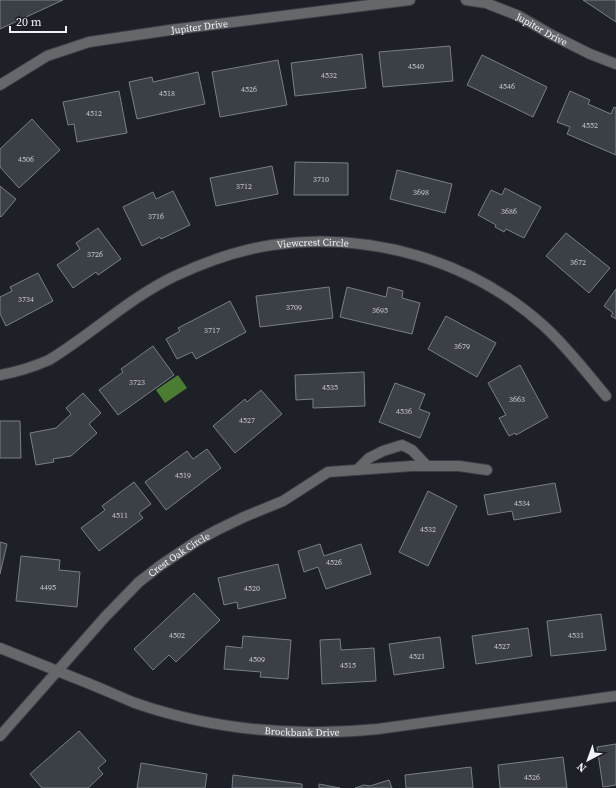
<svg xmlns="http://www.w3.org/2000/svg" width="616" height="788" viewBox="0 0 616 788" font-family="'Source Serif 4',serif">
<rect width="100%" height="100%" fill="#1d2027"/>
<polygon fill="#4a7c32" points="178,375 187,388 165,403 156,390"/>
<g fill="#3b3f46" stroke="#7a7e86">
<polygon points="0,0 63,0 0,29"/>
<polygon points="583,0 616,0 616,22"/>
<polygon points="450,46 453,81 383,87 379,52"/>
<polygon points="362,54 366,88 295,96 291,63"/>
<polygon points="482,55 547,87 533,117 467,85"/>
<polygon points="278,60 287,105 220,117 212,72"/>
<polygon points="198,72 205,104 137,119 129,82 152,77 153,82"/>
<polygon points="119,91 127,133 77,142 74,124 68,125 63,102"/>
<polygon points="570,91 590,100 588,104 611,114 614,107 616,108 616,155 567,134 570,127 557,122"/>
<polygon points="32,119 60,150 19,188 0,167 0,149"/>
<polygon points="295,162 348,163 348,195 294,195"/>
<polygon points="272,166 278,194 216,206 210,178"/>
<polygon points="397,170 452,184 445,213 390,199"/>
<polygon points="0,186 16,199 1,217 0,216"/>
<polygon points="505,188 541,207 524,238 506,229 504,232 495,227 496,225 478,215 491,190 502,195"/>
<polygon points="173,191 190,225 161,239 160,237 142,246 123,207 153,192 156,199"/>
<polygon points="98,228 121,259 98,275 96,272 73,288 57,265 80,249 76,243"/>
<polygon points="566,233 610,268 589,293 546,256"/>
<polygon points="38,273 53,301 6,326 0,314 0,297 12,291 10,287"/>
<polygon points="329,287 333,318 260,327 256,296"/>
<polygon points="347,287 386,297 388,287 403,291 402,298 420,303 412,334 340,317"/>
<polygon points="616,289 616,319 611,316 613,313 604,306"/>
<polygon points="230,301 246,332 196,359 192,352 177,359 166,339 180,331 178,328"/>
<polygon points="446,316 496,343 477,377 428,349"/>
<polygon points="153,346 174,375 118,415 99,390 123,372 121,369"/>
<polygon points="520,365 548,417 516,435 515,433 509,436 499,418 506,415 488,383"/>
<polygon points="364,372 365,406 313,408 313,399 296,400 295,375"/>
<polygon points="395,383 425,394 419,409 430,413 420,438 379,422"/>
<polygon points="261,390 282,414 235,453 213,426 245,399 247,402"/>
<polygon points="83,393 101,413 89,424 97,433 71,456 53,459 54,462 36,465 30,433 56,428 71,414 66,408"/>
<polygon points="0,421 20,421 21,458 0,458"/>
<polygon points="207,449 221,468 166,510 145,482 187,451 193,459"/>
<polygon points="134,482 151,504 139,513 143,518 99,551 81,528 105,510 102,506"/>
<polygon points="555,483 561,512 514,520 512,511 488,515 484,495"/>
<polygon points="428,491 457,506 428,566 399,552"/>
<polygon points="0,542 7,544 0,574"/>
<polygon points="320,544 324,556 361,544 371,574 326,589 318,567 304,572 298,551"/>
<polygon points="21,556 60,560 59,570 80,572 77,607 16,601"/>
<polygon points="278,564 286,598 238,609 237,602 224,605 218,578"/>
<polygon points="194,593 220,620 176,662 169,655 153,670 134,649"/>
<polygon points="601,614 606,650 551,656 547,621"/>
<polygon points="528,628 532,656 476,664 472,636"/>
<polygon points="243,636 291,640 288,679 260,677 261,672 224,669 226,646 242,648"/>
<polygon points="440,637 444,668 394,675 389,644"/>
<polygon points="340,639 341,650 374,648 376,681 322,684 320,640"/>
<polygon points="79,731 106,761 98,768 103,774 88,788 42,788 30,774"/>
<polygon points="616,744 616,785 603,787 597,747"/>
<polygon points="563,757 567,788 500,788 498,765"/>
<polygon points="141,763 207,774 205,788 137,788"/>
<polygon points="471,767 473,788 406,788 405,775"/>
<polygon points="233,775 302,784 302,788 232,788"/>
<polygon points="389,780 392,788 355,788 364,785 370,786"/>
<polygon points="319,784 340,788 319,788"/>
</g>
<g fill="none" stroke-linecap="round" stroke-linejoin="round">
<g stroke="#3b3d44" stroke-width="12">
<g id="minor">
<path id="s1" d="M466,0L486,3L519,16L550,34L590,54L616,64"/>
<path id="s2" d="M0,85L47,56L89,42L170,30L410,0"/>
<path id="s3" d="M0,375C17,372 33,367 49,360C92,334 129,298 175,276C205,262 239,250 272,245C369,231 471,260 544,326C567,347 586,372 606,396"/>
<polyline points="357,470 369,458 383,451 402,445 412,450 427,466"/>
<path id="s4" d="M0,648C30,660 60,672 90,684C105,690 120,697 135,703C213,730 296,737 378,729L616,696"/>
<path id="s5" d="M0,736L105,617L139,582L161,565L197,541L217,530L244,517L283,501L328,472L412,466H459L487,470"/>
</g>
</g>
<use href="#minor" stroke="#65676b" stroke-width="10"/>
</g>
<g text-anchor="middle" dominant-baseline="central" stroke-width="3" stroke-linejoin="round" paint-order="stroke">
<g font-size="8" fill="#c3c5cb">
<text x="416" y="66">4540</text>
<text x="329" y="75">4532</text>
<text x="507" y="86">4546</text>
<text x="249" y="89">4526</text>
<text x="167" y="93">4518</text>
<text x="94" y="113">4512</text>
<text x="590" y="125">4552</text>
<text x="26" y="159">4506</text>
<text x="321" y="179">3710</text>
<text x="244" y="186">3712</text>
<text x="421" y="192">3698</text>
<text x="509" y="211">3686</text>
<text x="156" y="216">3716</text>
<text x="95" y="254">3726</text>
<text x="578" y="262">3672</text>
<text x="26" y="299">3734</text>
<text x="294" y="307">3709</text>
<text x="380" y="310">3695</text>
<text x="212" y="330">3717</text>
<text x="462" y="346">3679</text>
<text x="137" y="382">3723</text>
<text x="330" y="387">4535</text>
<text x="517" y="399">3663</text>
<text x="404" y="411">4536</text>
<text x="247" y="420">4527</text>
<text x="183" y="475">4519</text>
<text x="522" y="503">4534</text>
<text x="120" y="515">4511</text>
<text x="428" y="529">4532</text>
<text x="334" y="562">4526</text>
<text x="48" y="587">4495</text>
<text x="252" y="588">4520</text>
<text x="177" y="635">4502</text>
<text x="576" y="635">4531</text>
<text x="502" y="646">4527</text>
<text x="417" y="656">4521</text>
<text x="257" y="659">4509</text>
<text x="348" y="665">4515</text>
<text x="532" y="777">4526</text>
</g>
<g font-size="10" fill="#f0f2f7" stroke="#1d2027">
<text stroke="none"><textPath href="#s2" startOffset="211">Jupiter Drive</textPath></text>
<text stroke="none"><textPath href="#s1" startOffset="82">Jupiter Drive</textPath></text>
<text stroke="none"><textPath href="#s3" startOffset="346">Viewcrest Circle</textPath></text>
<text stroke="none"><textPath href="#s5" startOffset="256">Crest Oak Circle</textPath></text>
<text stroke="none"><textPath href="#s4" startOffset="316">Brockbank Drive</textPath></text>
</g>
</g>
<g transform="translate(588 760) rotate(221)" stroke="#1d2027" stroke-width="3" paint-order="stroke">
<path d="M0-3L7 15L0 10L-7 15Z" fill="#f0f2f7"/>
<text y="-6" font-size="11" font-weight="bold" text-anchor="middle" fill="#f0f2f7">N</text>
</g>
<path d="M10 26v6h56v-6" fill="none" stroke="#f0f2f7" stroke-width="2"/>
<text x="16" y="26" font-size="12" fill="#f0f2f7" stroke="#1d2027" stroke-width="3" paint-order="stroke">20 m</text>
</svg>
